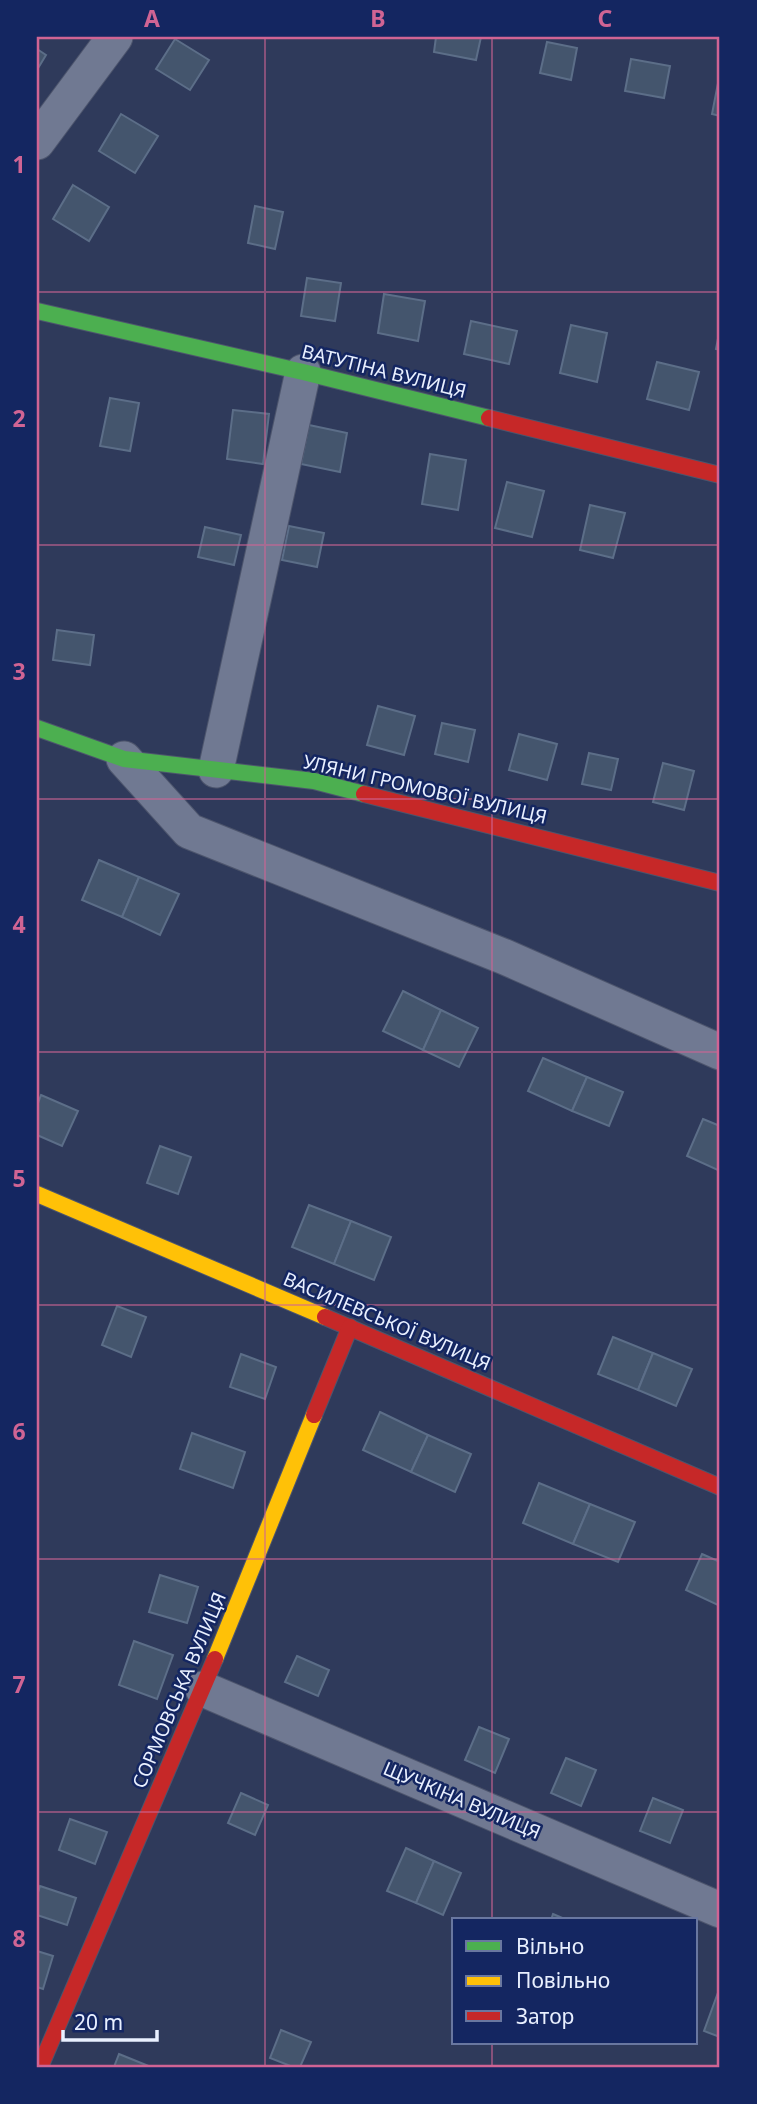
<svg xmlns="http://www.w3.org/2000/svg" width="757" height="2104" viewBox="0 0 757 2104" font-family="'Noto Sans',sans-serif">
<rect width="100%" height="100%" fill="#2f3a5b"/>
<g fill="#44556d" stroke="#5c6e88" stroke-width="2">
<polygon points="436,37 481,37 476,60 434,52"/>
<polygon points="175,39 209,60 190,90 156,69"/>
<polygon points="547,42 577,48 571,80 540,73"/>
<polygon points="37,49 46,55 37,70"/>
<polygon points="631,59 670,66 664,98 625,91"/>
<polygon points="719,78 720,78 720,116 712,114"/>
<polygon points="121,114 158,136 135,173 99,151"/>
<polygon points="73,185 109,207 89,241 53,219"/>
<polygon points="255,206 283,212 275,249 248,243"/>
<polygon points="307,278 341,283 335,321 301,316"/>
<polygon points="384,294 425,301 418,341 378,333"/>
<polygon points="471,321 517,331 509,364 464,354"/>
<polygon points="571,325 607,333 597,382 560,373"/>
<polygon points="720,328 720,350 716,349"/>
<polygon points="657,362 699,372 689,410 647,399"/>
<polygon points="110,398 139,403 130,451 100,446"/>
<polygon points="233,410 269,414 263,464 227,459"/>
<polygon points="309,425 347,433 340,472 301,464"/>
<polygon points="430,454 466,460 458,510 422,504"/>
<polygon points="507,482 544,491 532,537 495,528"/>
<polygon points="590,505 625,513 613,558 580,550"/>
<polygon points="289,526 324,533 317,567 282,560"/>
<polygon points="205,527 241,535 234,565 198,557"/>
<polygon points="57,630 94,635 90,665 53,660"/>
<polygon points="378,706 415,716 404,755 367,745"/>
<polygon points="442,723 475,730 468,762 435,754"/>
<polygon points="519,734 557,744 547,780 509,770"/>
<polygon points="589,753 618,759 611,790 582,784"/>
<polygon points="663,763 694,771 684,810 653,802"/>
<polygon points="99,860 139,877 122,917 82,900"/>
<polygon points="139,877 179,894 160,935 122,917"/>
<polygon points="403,991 441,1010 423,1050 383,1031"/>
<polygon points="441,1010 478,1028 459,1067 423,1050"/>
<polygon points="543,1058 587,1077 572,1111 528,1091"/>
<polygon points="587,1077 623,1092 609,1126 572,1111"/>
<polygon points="41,1095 78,1111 62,1146 37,1135 37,1106"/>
<polygon points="703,1119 720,1126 720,1171 687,1156"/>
<polygon points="160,1146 191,1157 178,1194 147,1183"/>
<polygon points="309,1205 351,1221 334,1264 292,1247"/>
<polygon points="351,1221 391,1237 374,1280 334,1264"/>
<polygon points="117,1306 146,1317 131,1357 102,1345"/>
<polygon points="613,1337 653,1353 638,1390 598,1374"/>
<polygon points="653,1353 692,1369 676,1406 638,1390"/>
<polygon points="241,1354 276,1367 265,1399 230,1387"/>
<polygon points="380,1412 428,1435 411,1472 363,1450"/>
<polygon points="192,1433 245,1452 233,1488 180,1469"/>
<polygon points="428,1435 471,1454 455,1492 411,1472"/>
<polygon points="539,1483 590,1504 573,1544 523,1523"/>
<polygon points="590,1504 635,1522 618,1562 573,1544"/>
<polygon points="702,1554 720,1562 720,1606 686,1590"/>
<polygon points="160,1575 198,1587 187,1623 149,1612"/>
<polygon points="134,1641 173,1655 157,1699 119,1685"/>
<polygon points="297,1656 329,1670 318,1696 285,1682"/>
<polygon points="479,1727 509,1739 495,1773 465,1760"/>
<polygon points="566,1758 596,1770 581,1806 551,1793"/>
<polygon points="241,1793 268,1805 255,1835 228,1823"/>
<polygon points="653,1798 683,1810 670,1843 640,1831"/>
<polygon points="70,1819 107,1832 95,1864 59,1850"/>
<polygon points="406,1848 434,1861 416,1903 387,1891"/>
<polygon points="434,1861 461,1873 443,1915 416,1903"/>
<polygon points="40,1886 76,1898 67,1925 37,1915 37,1896"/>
<polygon points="553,1914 567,1920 551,1920"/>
<polygon points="37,1951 53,1956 43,1989 37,1987"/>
<polygon points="720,1987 720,2037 704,2031"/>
<polygon points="281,2030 311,2042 300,2067 293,2067 270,2058"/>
<polygon points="119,2054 151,2067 114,2067"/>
</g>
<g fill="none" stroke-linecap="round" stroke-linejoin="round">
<g stroke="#4d556d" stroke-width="37">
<g id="street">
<polyline points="37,142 115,37"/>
<polyline points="124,759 189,831 505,957 720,1052"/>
<polyline points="216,770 303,372"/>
<polyline points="203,1689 720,1910"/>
</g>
</g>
<g stroke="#4d556d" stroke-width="18">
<g id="fast">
<polyline points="37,311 303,372 489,418"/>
<polyline points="37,728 124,759 314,781 364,794"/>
</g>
</g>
<g stroke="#4d556d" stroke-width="18">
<g id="slow">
<polyline points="37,1194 325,1317"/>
<polyline points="215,1659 314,1415"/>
</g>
</g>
<g stroke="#4d556d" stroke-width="18">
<g id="jam">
<polyline points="489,418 720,475"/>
<polyline points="364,794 720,883"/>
<polyline points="325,1317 720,1487"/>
<polyline points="314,1415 350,1327"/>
<polyline points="40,2067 215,1659"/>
</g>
</g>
<use href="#street" stroke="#707992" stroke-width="35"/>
<use href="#fast" stroke="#4caf50" stroke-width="16"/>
<use href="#slow" stroke="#ffc107" stroke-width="16"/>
<use href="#jam" stroke="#c62828" stroke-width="16"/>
</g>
<path fill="none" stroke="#d06494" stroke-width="2" stroke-opacity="0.55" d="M265,37V2067M492,37V1920M37,292H720M37,545H720M37,799H720M37,1052H720M37,1305H720M37,1559H720M37,1812H720M492,2043V2067"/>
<g text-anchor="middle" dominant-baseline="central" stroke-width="5" stroke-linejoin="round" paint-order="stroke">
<g font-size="19" fill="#e9f0ff" stroke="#142661">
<text transform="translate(384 371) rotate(14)">ВАТУТІНА ВУЛИЦЯ</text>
<text transform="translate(425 789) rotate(13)">УЛЯНИ ГРОМОВОЇ ВУЛИЦЯ</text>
<text transform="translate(387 1321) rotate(23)">ВАСИЛЕВСЬКОЇ ВУЛИЦЯ</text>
<text transform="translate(179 1690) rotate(-67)">СОРМОВСЬКА ВУЛИЦЯ</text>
<text transform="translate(462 1800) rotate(23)">ЩУЧКІНА ВУЛИЦЯ</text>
</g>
</g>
<rect width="757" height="2104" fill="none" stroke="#142661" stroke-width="77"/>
<rect x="452" y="1918" width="245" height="126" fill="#142661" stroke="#6977a0" stroke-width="2"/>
<rect x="466" y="1941" width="35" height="10" fill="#4caf50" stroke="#6977a0" stroke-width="2"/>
<text x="516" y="1954" font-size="21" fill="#e9f0ff">Вільно</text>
<rect x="466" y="1976" width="35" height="10" fill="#ffc107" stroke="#6977a0" stroke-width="2"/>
<text x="516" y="1988" font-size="21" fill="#e9f0ff">Повільно</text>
<rect x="466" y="2011" width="35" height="10" fill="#c62828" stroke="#6977a0" stroke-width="2"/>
<text x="516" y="2024" font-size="21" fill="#e9f0ff">Затор</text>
<path d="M63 2030v10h94v-10" fill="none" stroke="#e9f0ff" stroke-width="3.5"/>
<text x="74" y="2030" font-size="21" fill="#e9f0ff" stroke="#142661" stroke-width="5" paint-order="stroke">20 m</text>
<rect x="38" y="38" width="680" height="2028" fill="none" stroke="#d06494" stroke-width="2.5"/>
<g font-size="23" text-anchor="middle" font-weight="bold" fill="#d06494">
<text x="152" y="27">A</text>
<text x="378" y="27">B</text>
<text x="605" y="27">C</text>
<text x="19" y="173">1</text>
<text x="19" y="427">2</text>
<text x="19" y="680">3</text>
<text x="19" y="933">4</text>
<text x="19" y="1187">5</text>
<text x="19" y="1440">6</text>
<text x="19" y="1693">7</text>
<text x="19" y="1947">8</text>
</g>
</svg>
